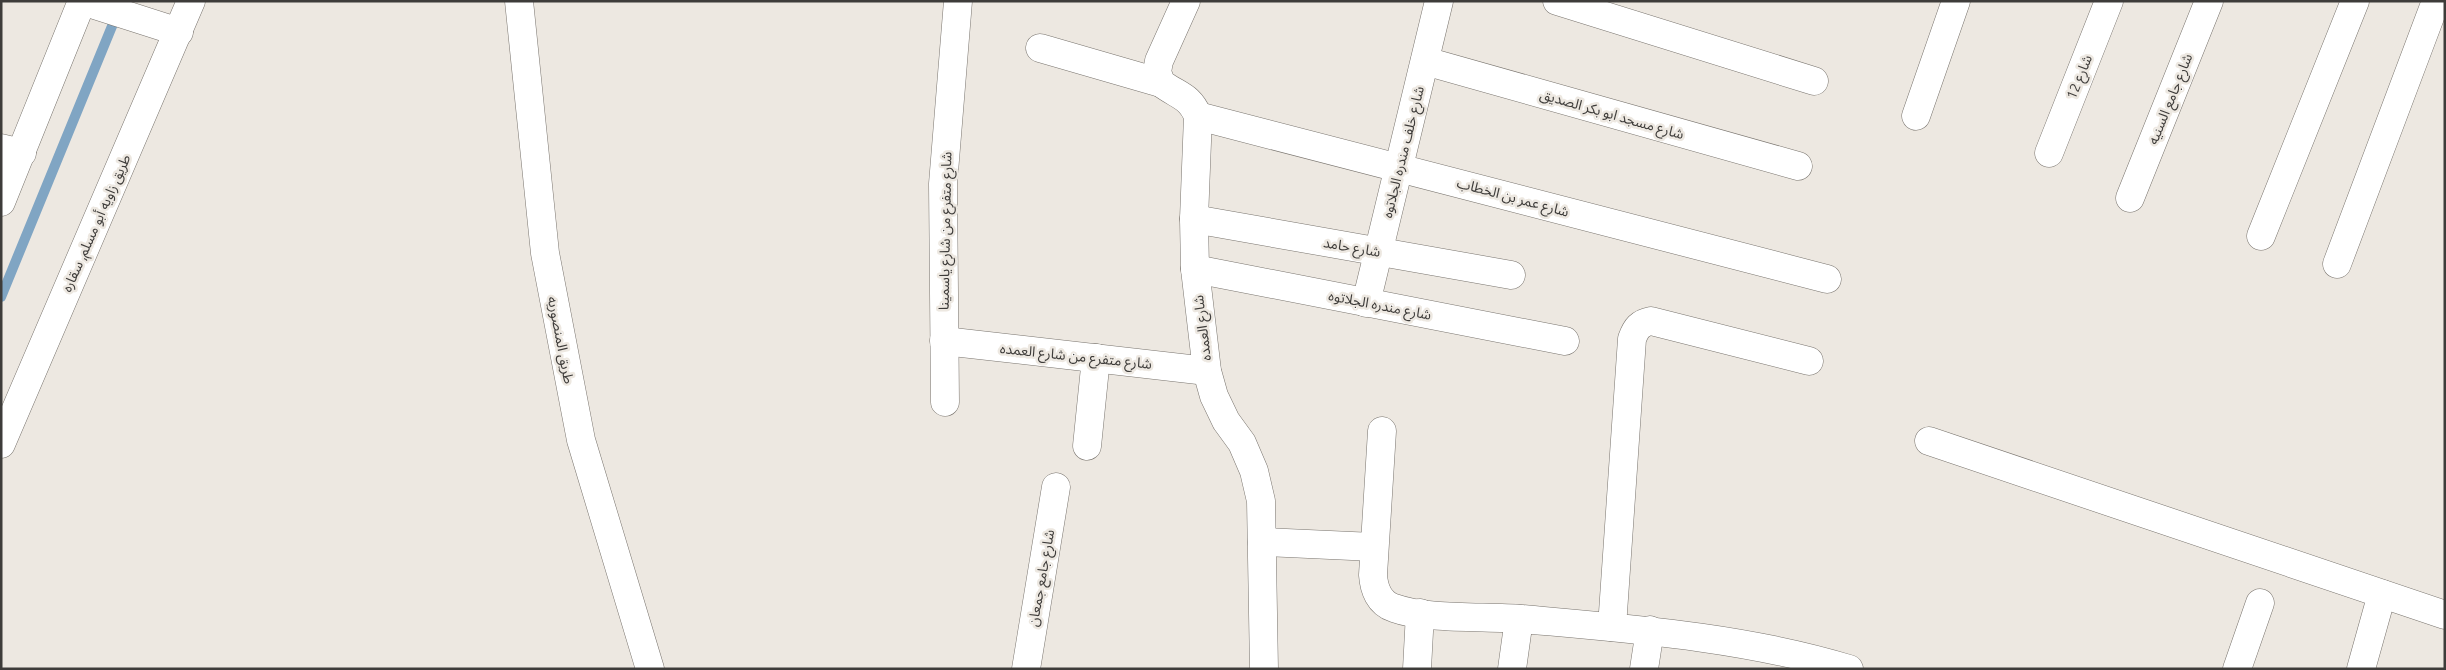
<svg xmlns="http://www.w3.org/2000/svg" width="2446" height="670" viewBox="0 0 2446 670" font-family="Ubuntu,'Noto Sans Arabic',sans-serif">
<rect width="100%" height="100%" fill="#ede8e1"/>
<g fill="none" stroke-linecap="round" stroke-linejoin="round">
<polyline stroke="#80a5c3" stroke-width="10" points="1,297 117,14"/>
<g stroke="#79746e" stroke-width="29">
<g id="minor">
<path d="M1186,1L1159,61L1157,72L1161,83C1178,96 1189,95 1198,116L1194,219L1195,269L1207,371L1214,396L1226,421L1242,443L1254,471L1261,501L1264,669"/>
<polyline points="1557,1 1814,81"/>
<polyline points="1040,48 1161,83"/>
<polyline points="1425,61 1798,166"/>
<polyline points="1198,116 1827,279"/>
<polyline points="1916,116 1956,1"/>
<polyline points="1,148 22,153"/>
<polyline points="2049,153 2109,1"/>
<polyline points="2130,198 2209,1"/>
<polyline points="1194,219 1511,275"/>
<polyline points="2261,236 2355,1"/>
<polyline points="2337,264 2436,1"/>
<polyline points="1195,269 1565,341"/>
<polyline points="1366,303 1439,1"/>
<polyline points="944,341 1207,371"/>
<polyline points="945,402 943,184 958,1"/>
<path d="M1382,431L1373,575C1374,589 1379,603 1394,608C1427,620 1485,616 1522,619C1632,629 1744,637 1849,669"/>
<polyline points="1929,441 2445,615"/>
<polyline points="1087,446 1096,358"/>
<polyline points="1262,542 1374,547"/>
<path d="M1612,627L1632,339C1636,328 1640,323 1651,321L1809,361"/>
<polyline points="1026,669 1056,487"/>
<polyline points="1417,669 1420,613"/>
<polyline points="1512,669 1519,619"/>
<polyline points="1644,669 1650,630"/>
<polyline points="2237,669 2260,603"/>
<polyline points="2361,669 2382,594"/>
</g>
</g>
<g stroke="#79746e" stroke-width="29">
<polyline id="tertiary" points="1,202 82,1"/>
</g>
<g stroke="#79746e" stroke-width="29">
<g id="secondary">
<polyline points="82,1 179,32"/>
<polyline points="519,1 545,253 581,440 650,669"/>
<polyline points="1,444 191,1"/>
</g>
</g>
<use href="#minor" stroke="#fff" stroke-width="28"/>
<use href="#tertiary" stroke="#fff" stroke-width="28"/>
<use href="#secondary" stroke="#fff" stroke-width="28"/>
</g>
<g text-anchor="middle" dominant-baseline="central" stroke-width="5" stroke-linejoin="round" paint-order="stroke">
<g font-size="14" fill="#3e3c3a" stroke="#ede8e1">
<text transform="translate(2079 77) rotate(-68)">شارع 12</text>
<text transform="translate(2170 99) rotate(-68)">شارع جامع السنيه</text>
<text transform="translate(1612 114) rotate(16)">شارع مسجد ابو بكر الصديق</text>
<text transform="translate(1403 152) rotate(-76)">شارع خلف مندره الجلاتوه</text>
<text transform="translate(1513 197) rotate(15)">شارع عمر بن الخطاب</text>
<text transform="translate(96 223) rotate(-66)">طريق زاويه أبو مسلم, سقاره</text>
<text transform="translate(945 231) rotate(-89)">شارع متفرع من شارع ياسمينا</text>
<text transform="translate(1352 247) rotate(10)">شارع حامد</text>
<text transform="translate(1380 305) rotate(11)">شارع مندره الجلاتوه</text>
<text transform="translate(1202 328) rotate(-97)">شارع العمده</text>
<text transform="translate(561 340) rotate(79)">طريق المنصوريه</text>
<text transform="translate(1076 356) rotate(6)">شارع متفرع من شارع العمده</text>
<text transform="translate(1041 578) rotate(-80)">شارع جامع جمعان</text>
</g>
</g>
<rect width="2446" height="670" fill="none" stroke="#3e3c3a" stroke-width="5"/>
</svg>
